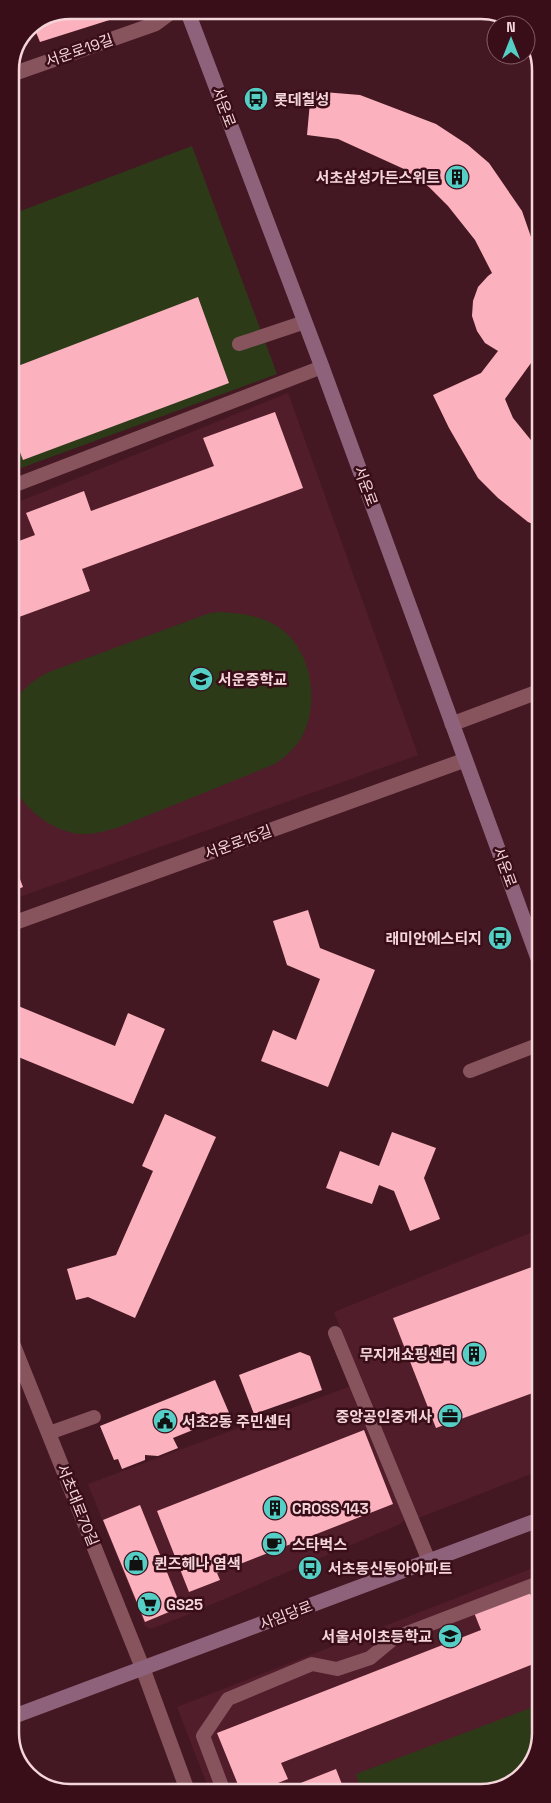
<svg xmlns="http://www.w3.org/2000/svg" width="551" height="1803" viewBox="0 0 551 1803" font-family="'Space Grotesk','Noto Sans KR',sans-serif">
<rect width="100%" height="100%" fill="#441822"/>
<g fill="#521d2a">
<polygon points="288,393 418,755 11,900 11,505"/>
<polygon points="540,1229 541,1470 416,1519 334,1312"/>
<polygon points="351,1386 404,1517 404,1520 400,1524 182,1617 150,1629 145,1626 88,1484"/>
<polygon points="541,1565 541,1733 528,1770 496,1791 210,1792 177,1707"/>
</g>
<g fill="#2c3a18">
<polygon points="192,146 277,374 21,468 11,441 10,215"/>
<path d="M218,612C238,613 260,615 277,626C310,647 319,696 305,730C299,745 288,755 275,764L117,828C107,830 97,834 86,834C57,836 18,807 11,778C9,767 11,754 11,743C11,733 9,722 11,713C13,695 34,679 49,672L210,613Z"/>
<polygon points="541,1704 541,1733 528,1770 496,1791 362,1792 356,1774"/>
</g>
<g fill="#fcb2be">
<polygon points="70,10 116,10 119,17 40,42 33,25"/>
<polygon points="311,91 360,95 436,124 468,145 489,163 522,211 539,260 539,352 505,399 513,418 539,450 540,527 528,522 498,498 478,478 449,428 433,395 481,373 498,351 485,343 477,331 472,316 473,301 478,287 488,276 492,273 475,240 448,206 429,187 404,169 338,139 307,135"/>
<polygon points="198,297 229,383 23,460 11,429 10,369"/>
<polygon points="275,412 303,488 82,569 90,591 19,617 11,598 11,544 35,535 26,513 84,491 91,511 214,466 203,438"/>
<polygon points="11,856 23,887 11,892"/>
<polygon points="308,910 320,948 375,970 328,1087 261,1061 273,1030 296,1040 320,979 287,965 273,921"/>
<polygon points="11,1003 115,1046 128,1013 165,1029 133,1104 11,1054"/>
<polygon points="165,1114 216,1137 135,1318 88,1297 76,1300 67,1269 116,1255 153,1171 142,1166"/>
<polygon points="392,1132 436,1148 424,1178 440,1219 410,1231 394,1191 379,1185 372,1204 326,1188 340,1151 379,1166"/>
<polygon points="540,1264 541,1390 436,1428 393,1318"/>
<polygon points="300,1352 310,1356 322,1390 254,1414 239,1375"/>
<polygon points="215,1380 230,1415 173,1438 178,1448 158,1456 145,1455 145,1460 122,1469 118,1459 114,1460 100,1426"/>
<polygon points="364,1430 393,1504 217,1573 220,1580 189,1592 157,1511"/>
<polygon points="140,1505 181,1607 145,1622 103,1520"/>
<polygon points="528,1588 536,1608 541,1606 541,1661 281,1763 288,1779 255,1792 241,1792 217,1733 481,1630 473,1610"/>
<polygon points="336,1769 345,1792 278,1792"/>
</g>
<g fill="none" stroke-linecap="round" stroke-linejoin="round">
<g stroke="#87545d" stroke-width="14">
<polyline points="239,344 305,322"/>
<polyline points="11,486 18,484 322,367"/>
<polyline points="470,1071 540,1044"/>
<polyline points="335,1333 429,1561"/>
<polyline points="49,1433 94,1417"/>
<polyline points="224,1792 203,1736 228,1699 312,1664 337,1669 370,1658 394,1638 541,1582"/>
</g>
<g stroke="#87545d" stroke-width="15">
<polyline points="10,75 155,24 174,10"/>
<polyline points="452,724 540,691"/>
<polyline points="11,924 465,760"/>
<polyline points="12,1342 143,1669 188,1792"/>
</g>
<g stroke="#8e627a" stroke-width="15">
<polyline points="187,10 322,367 540,964"/>
<polyline points="12,1717 541,1519"/>
</g>
</g>
<defs>
<g id="bus-disc" transform="scale(1.25)"><circle r="9.5" fill="#55cec5" stroke="#390e19"/><path d="M-5-6H5V4H4V6H2V4H-2V6H-4V4H-5ZM-3.5-4V0h7V-4ZM-3.5 1.2v1.5H-2V1.2ZM2 1.2v1.5H3.5V1.2Z" fill="#111"/></g>
<g id="building-disc" transform="scale(1.25)"><circle r="9.5" fill="#55cec5" stroke="#390e19"/><path d="M-4-6H4V6H1V3H-1V6H-4ZM-2.5-4.3h1.7v1.8h-1.7ZM.8-4.3h1.7v1.8H.8ZM-2.5-1h1.7V.8h-1.7ZM.8-1h1.7V.8H.8Z" fill="#111"/></g>
<g id="school-disc" transform="scale(1.25)"><circle r="9.5" fill="#55cec5" stroke="#390e19"/><path d="M0-5L7-2L0 1L-7-2ZM-4 1L0 2.5L4 1V4Q0 6-4 4Z" fill="#111"/></g>
<g id="office-disc" transform="scale(1.25)"><circle r="9.5" fill="#55cec5" stroke="#390e19"/><path d="M-6-3h4V-5.5h4V-3h4V5H-6ZM-1-4.5V-3h2v-1.5ZM-6 0V1H6V0Z" fill="#111"/></g>
<g id="civic-disc" transform="scale(1.25)"><circle r="9.5" fill="#55cec5" stroke="#390e19"/><path d="M-.6-6.5H3V-4.5H.6V-3L4-1V1h2V6H-6V1h2V-1L-.6-3ZM-1.2 2.5V6h2.4V2.5Z" fill="#111"/></g>
<g id="cafe-disc" transform="scale(1.25)"><circle r="9.5" fill="#55cec5" stroke="#390e19"/><path d="M-5.5-4.5H6V0H3Q3 3.5 0 3.5H-2.5Q-5.5 3.5-5.5 0ZM3-3.2v2h1.7v-2ZM-6 4.5H4V6H-6Z" fill="#111"/></g>
<g id="shop-disc" transform="scale(1.25)"><circle r="9.5" fill="#55cec5" stroke="#390e19"/><path d="M-5-2.5h2.3a2.7 3.5 0 0 1 5.4 0H5L5.5 6h-11ZM-1.5-2.5h3a1.5 2.3 0 0 0-3 0Z" fill="#111"/></g>
<g id="supermarket-disc" transform="scale(1.25)"><circle r="9.5" fill="#55cec5" stroke="#390e19"/><path d="M-6-5.5h2.5l.6 2H6L4.5 2H-2.5L-4.4-4H-6ZM-1.5 3.2a1.3 1.3 0 1 0 .1 0ZM3 3.2a1.3 1.3 0 1 0 .1 0Z" fill="#111"/></g>
</defs>
<g fill-rule="evenodd">
<use href="#bus-disc" x="256" y="99"/>
<use href="#building-disc" x="457" y="177"/>
<use href="#school-disc" x="201" y="679"/>
<use href="#bus-disc" x="500" y="938"/>
<use href="#building-disc" x="474" y="1354"/>
<use href="#office-disc" x="450" y="1416"/>
<use href="#civic-disc" x="165" y="1421"/>
<use href="#building-disc" x="275" y="1508"/>
<use href="#cafe-disc" x="274" y="1544"/>
<use href="#shop-disc" x="136" y="1563"/>
<use href="#bus-disc" x="310" y="1568"/>
<use href="#supermarket-disc" x="149" y="1604"/>
<use href="#school-disc" x="450" y="1636"/>
</g>
<g text-anchor="middle" dominant-baseline="central" stroke-width="5" stroke-linejoin="round" paint-order="stroke">
<g font-size="15" fill="#f4d5d9" stroke="#390e19">
<text transform="translate(79 50) rotate(-19)">서운로19길</text>
<text transform="translate(224 107) rotate(69)">서운로</text>
<text transform="translate(366 486) rotate(70)">서운로</text>
<text transform="translate(238 842) rotate(-20)">서운로15길</text>
<text transform="translate(505 867) rotate(70)">서운로</text>
<text transform="translate(78 1505) rotate(68)">서초대로70길</text>
<text transform="translate(286 1615) rotate(-21)">사임당로</text>
</g>
<g font-size="15" font-weight="bold" fill="#f4d5d9" stroke="#390e19" text-anchor="start">
<text x="274" y="99">롯데칠성</text>
<text x="440" y="177" text-anchor="end">서초삼성가든스위트</text>
<text x="218" y="679">서운중학교</text>
<text x="482" y="938" text-anchor="end">래미안에스티지</text>
<text x="456" y="1354" text-anchor="end">무지개쇼핑센터</text>
<text x="432" y="1416" text-anchor="end">중앙공인중개사</text>
<text x="182" y="1421">서초2동 주민센터</text>
<text x="292" y="1508">CROSS 143</text>
<text x="292" y="1544">스타벅스</text>
<text x="154" y="1563">퀸즈헤나 염색</text>
<text x="328" y="1568">서초동신동아아파트</text>
<text x="166" y="1604">GS25</text>
<text x="432" y="1636" text-anchor="end">서울서이초등학교</text>
</g>
</g>
<path d="M0 0H551V1803H0ZM70 19H481A51 51 0 0 1 532 70V1733A51 51 0 0 1 481 1784H70A51 51 0 0 1 19 1733V70A51 51 0 0 1 70 19Z" fill="#390e19" fill-rule="evenodd"/>
<path fill="none" stroke="#f4d5d9" stroke-width="2.5" d="M70 19H481A51 51 0 0 1 532 70V1733A51 51 0 0 1 481 1784H70A51 51 0 0 1 19 1733V70A51 51 0 0 1 70 19Z"/>
<g transform="translate(511 40)"><circle r="24" fill="#390e19" stroke="#845e66"/>
<path d="M0-4L9 19L0 12L-9 19Z" fill="#55cec5"/>
<text y="-8" font-size="14" font-weight="bold" text-anchor="middle" fill="#f4d5d9">N</text>
</g>
</svg>
